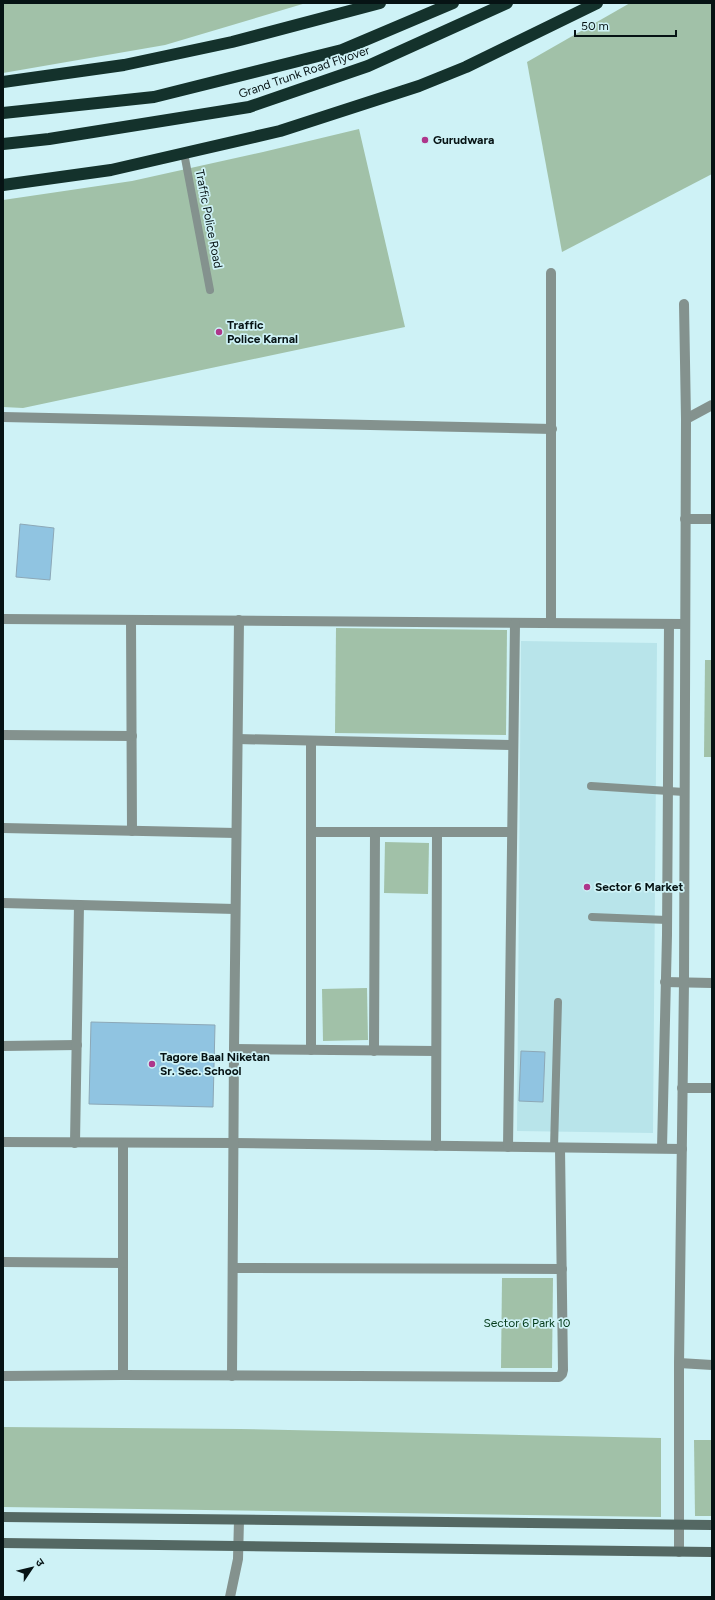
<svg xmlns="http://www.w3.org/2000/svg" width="715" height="1600" viewBox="0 0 715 1600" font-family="Figtree,'Noto Sans Devanagari',sans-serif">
<rect width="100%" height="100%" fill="#cef2f6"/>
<polygon fill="#b8e4ea" points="521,641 657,643 653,1133 517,1131"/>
<g fill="#a1c1a8">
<polygon points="3,3 306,3 165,45 3,73"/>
<polygon points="630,3 712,3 712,174 562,252 527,62"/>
<polygon points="359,129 405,327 23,408 3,407 3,200 132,181 263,152"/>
<polygon points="336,628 507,630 506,735 335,733"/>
<polygon points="705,660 712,660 712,757 704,757"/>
<polygon points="385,842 429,843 428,894 384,893"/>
<polygon points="367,988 368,1040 323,1041 322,989"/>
<polygon points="502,1278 553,1278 552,1368 501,1368"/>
<polygon points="3,1427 240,1429 661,1438 661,1517 3,1507"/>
<polygon points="694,1440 712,1440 712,1516 695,1516"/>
</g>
<g fill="#90c4e1" stroke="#8ca8b7">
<polygon points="20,524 54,528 50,580 16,577"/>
<polygon points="91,1022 215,1025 213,1107 89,1104"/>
<polygon points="521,1051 545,1052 543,1102 519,1101"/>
</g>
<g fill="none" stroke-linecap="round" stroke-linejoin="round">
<g stroke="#84928e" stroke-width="8">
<polyline points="184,153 210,290"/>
<polyline points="591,786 684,792"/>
<polyline points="592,917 667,920"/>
<polyline points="554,1148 558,1002"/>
</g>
<g stroke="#84928e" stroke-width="10">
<polyline points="551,273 551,623"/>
<polyline points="3,417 552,429"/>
<polyline points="686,419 712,405"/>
<polyline points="685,519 712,519"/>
<polyline points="3,619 685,624"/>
<polyline points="131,620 132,831"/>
<polyline points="3,735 132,736"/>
<polyline points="238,739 513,745"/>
<polyline points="311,741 311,1050"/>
<polyline points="3,828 236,833"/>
<polyline points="311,832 512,832"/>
<polyline points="3,903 235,909"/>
<polyline points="665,982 712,983"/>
<polyline points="3,1046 77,1045"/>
<polyline points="234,1049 436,1051"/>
<polyline points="374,1051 375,832"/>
<polyline points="682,1088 712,1088"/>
<polyline points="3,1142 234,1143 682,1149"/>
<polyline points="75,1143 79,905"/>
<polyline points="123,1143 123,1375"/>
<polyline points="436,1146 437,832"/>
<polyline points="508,1147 515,623"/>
<polyline points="662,1148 667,935 669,624"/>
<polyline points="3,1262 123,1263"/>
<polyline points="233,1268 562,1269"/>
<polyline points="679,1363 712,1365"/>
<polyline points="3,1376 123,1375 559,1377 562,1374 563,1370 560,1148"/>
<polyline points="232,1376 234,1049 239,620"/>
<polyline points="679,1552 679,1363 684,982 686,419 684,304"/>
<polyline points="230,1597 238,1559 239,1520"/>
</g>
<g stroke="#546863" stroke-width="10">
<polyline points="3,1517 712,1525"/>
<polyline points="3,1543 712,1552"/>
</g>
<g stroke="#14322c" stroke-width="12">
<polyline points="3,82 124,65 232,42 380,3"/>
<polyline points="3,113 154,97 342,50 453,3"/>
<polyline points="3,144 49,139 249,107 368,66 507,3"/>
<polyline points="3,185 111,170 280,131 419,86 466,67 597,3"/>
</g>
</g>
<g fill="#ae368b" stroke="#cef2f6" stroke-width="1.5">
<circle cx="425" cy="140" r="4"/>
<circle cx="219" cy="332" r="4"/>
<circle cx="587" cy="887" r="4"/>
<circle cx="152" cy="1064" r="4"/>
</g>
<g text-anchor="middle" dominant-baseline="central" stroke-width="3.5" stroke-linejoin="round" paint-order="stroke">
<g font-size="12" fill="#061314" stroke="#cef2f6">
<text transform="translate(304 72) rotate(-19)">Grand Trunk Road Flyover</text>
<text transform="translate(209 219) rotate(79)">Traffic Police Road</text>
</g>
<g font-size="12" font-weight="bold" fill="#061314" stroke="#cef2f6" text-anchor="start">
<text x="433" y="140">Gurudwara</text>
<text x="227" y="325">Traffic<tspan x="227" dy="14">Police Karnal</tspan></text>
<text x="595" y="887">Sector 6 Market</text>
<text x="160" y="1057">Tagore Baal Niketan<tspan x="160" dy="14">Sr. Sec. School</tspan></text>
</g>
<g font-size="12" fill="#043b1a" stroke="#cef2f6">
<text x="527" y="1323">Sector 6 Park 10</text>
</g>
</g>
<rect width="715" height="1600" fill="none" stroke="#061314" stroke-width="8"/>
<g transform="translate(32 1568) rotate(55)" stroke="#cef2f6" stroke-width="3" paint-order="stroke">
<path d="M0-3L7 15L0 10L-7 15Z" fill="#061314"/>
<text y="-6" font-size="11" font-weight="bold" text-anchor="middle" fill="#061314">उ</text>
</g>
<path d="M575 30v6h101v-6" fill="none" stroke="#061314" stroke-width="2"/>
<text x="581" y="30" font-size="12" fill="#061314" stroke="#cef2f6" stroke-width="3" paint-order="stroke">50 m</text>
</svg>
